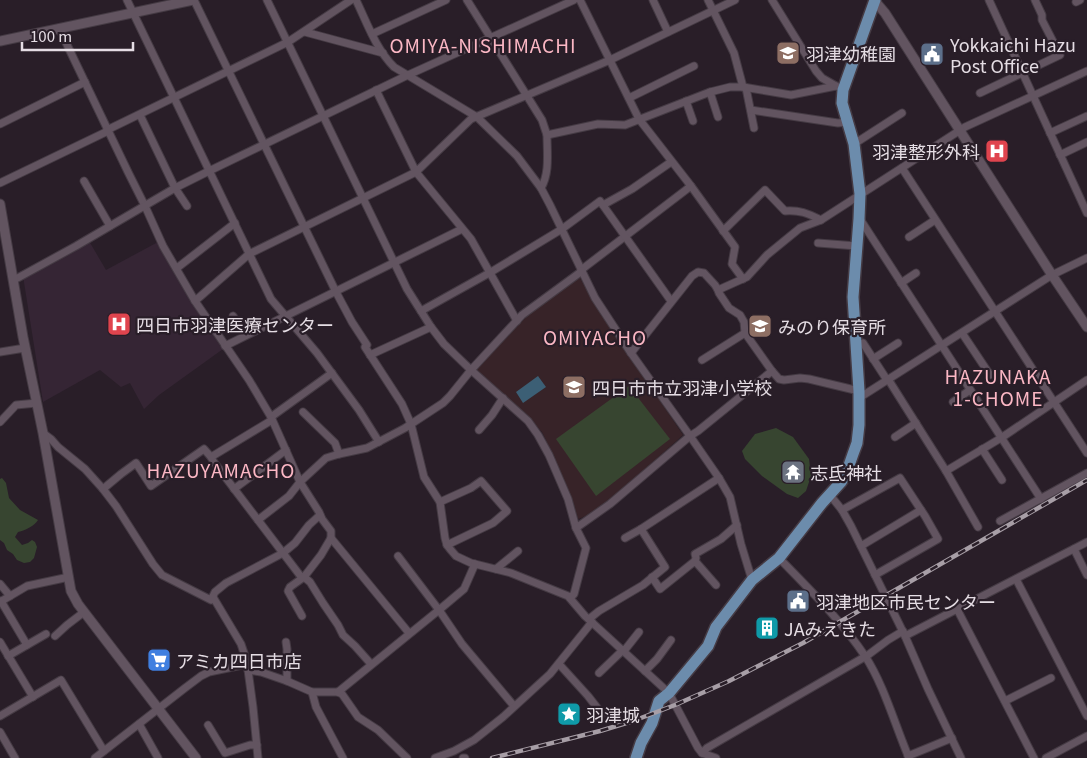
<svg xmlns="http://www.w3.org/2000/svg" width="1087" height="758" viewBox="0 0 1087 758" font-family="Georgia,'Noto Sans JP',serif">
<rect width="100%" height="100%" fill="#291e28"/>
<polygon fill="#352534" points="89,241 106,270 158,242 223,349 159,395 144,409 130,383 121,387 100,370 43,402 23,276"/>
<polygon fill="#372328" points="580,278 599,310 683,435 624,488 589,515 578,519 574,506 546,440 542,432 516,405 476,370 527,316 540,304"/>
<g fill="#374530">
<polygon points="629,386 670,439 596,496 556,439"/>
<polygon points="776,428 793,437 809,459 811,476 806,491 798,498 787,494 762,476 745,459 742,451 755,434"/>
<path d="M2,478L6,483L9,498L20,510L38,520C34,526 26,530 18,532L15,537L22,545L28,543L32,540L35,542L37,547L34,558L30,562L24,563L17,560L13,554L7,550L4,543L0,540V479Z"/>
</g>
<polygon fill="#3c5f75" points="538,376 546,387 523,403 516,392"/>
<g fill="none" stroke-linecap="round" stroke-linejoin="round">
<g stroke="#453b44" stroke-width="9">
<g id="minor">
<polyline points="127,0 271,299 317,353 359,410 379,442"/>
<polyline points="194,0 336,292 352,322 367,345 365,347 402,404 411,424 424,477 440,502 445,538 447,545 450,549 456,556 471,563 511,573 568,596 585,616 669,693 698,748 702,753 716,758"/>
<polyline points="267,0 407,289 431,327 444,344 471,370 528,421 538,435 549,455 568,499 576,528 586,548 574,594 570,598"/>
<path d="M356,0C367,23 376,49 394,67L477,117L517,156L541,188L550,205L595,298L631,353L690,436L719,478L730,497L741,544L752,580"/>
<path d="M467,0L542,120L547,135C547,153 550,173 541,188"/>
<polyline points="580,0 639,119 691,186 735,247 732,264 743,279"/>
<polyline points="653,0 668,32"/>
<polyline points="708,0 734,53 743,87"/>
<polyline points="772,0 816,71 822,78 836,86"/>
<polyline points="989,0 1087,213"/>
<polyline points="1076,2 1080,0"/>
<polyline points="59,28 128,172 145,206 163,246 195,301 249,380 271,417 300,482 319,512 322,519 331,531 331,538 409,633"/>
<polyline points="305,32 383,53"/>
<polyline points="372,34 446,0"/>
<polyline points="746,88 754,128"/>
<polyline points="376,90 416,172 471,239 517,321"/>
<polyline points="710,92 718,117"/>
<polyline points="980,93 1060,55 1042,20 1042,15 1035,0"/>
<polyline points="629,98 694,66"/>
<polyline points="686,101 693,121"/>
<polyline points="751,110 838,123 848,122"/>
<polyline points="140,115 175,188 187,206"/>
<polyline points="0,124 85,82"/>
<polyline points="107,130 288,42 351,0"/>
<polyline points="1050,133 1087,116"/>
<polyline points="547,135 598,124 625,125 710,92 730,87 743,87 791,95 836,86"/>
<polyline points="854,144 902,113"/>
<polyline points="1060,155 1087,142"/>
<polyline points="902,168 1087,453"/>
<polyline points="84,181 110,226"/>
<polyline points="0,183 108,131"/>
<polyline points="603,205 632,189 671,162"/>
<polyline points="860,219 1041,499"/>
<path d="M723,231L765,190L785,211C800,210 807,213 821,220"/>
<polyline points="909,237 935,220"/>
<polyline points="818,243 857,246"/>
<polyline points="177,268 235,223"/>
<polyline points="581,270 691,186"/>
<polyline points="14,280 76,246 175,188 209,171 408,75 574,0"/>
<polyline points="901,283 916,273"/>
<polyline points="718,290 747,277 767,255 800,228 821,220 965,127 1087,71"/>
<polyline points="195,301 249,254 416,172 471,119 610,60 735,0"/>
<polyline points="421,311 491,272 562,229 600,201 671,301"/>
<polyline points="233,316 246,335"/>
<polyline points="962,333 990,375"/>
<polyline points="863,343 887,380"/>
<polyline points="225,346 462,229"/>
<polyline points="0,352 25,348"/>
<polyline points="631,353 692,276 698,272 704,273 715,285 718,290 719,293 729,308 740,315 744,322 745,333 772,371 779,379 784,380 800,378 809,379 859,391"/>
<polyline points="370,355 431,327"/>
<polyline points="873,359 898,343"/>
<polyline points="702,360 745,333"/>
<polyline points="888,379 946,471"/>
<polyline points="859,398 1052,275 1087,258"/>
<polyline points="953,402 970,390"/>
<polyline points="303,412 335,443 339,454"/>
<polyline points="271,417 332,373"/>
<polyline points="0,422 16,405 37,403"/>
<polyline points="479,430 492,415 503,398"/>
<polyline points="43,433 51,439 58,447 85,469 103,489 116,506 153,564 162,575 211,600 215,592 226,583 283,553 295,543 309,525 320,515"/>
<polyline points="895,437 916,423"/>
<polyline points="982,449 1002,480"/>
<polyline points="211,457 213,461 302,578"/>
<polyline points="103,489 121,474 136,463 151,486 204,449 211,457 272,420"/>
<polyline points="234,489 286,450"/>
<polyline points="830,495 842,510 851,526 905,636 928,689 961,758"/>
<polyline points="440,502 471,488 481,481 507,511 493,523 447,545"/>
<polyline points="842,510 900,478 925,516 938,539 875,575"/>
<polyline points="258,520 289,496 300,482 326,458 339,454 367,448 405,428 443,403 450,396 471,370 522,315 582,271"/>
<polyline points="1000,521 1087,473"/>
<polyline points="978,527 946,471 1001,438 1087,380"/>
<polyline points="576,528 610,504 690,436 698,431 772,371"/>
<polyline points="625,538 641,529 719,478"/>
<polyline points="861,546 921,510"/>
<polyline points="1074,549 1087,575"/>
<polyline points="398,556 439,610 464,589 475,564"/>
<path d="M779,558C809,589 841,620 865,656C884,685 895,725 909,758"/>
<polyline points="695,561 696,558 695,554 721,539 737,525"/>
<polyline points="496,569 518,551"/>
<polyline points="304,577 321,555 331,538"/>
<polyline points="652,577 660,589 695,561 716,585"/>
<polyline points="1016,579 1087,716"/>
<polyline points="0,584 10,596"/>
<polyline points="213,597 241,644 244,653 248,670 253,707 258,758"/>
<polyline points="1,601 27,645"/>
<polyline points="0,602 27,586 69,577"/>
<polyline points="957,609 1034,758"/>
<polyline points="302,616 288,591 290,587 304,577 310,582 323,603 338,625 343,635 355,646 371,664"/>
<polyline points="589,619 599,611 643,585 665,567 641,529"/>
<polyline points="55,636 67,625 84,612"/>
<polyline points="905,636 1087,542"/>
<polyline points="0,642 33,697"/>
<polyline points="286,642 287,649 287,681"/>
<polyline points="624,651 639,632"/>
<polyline points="8,656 46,634"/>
<polyline points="559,664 588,696 602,714"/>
<polyline points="248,670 261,672 287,681 312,692 338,692 342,694 358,717 378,730 407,758"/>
<polyline points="645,671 657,659 671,640"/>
<polyline points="599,673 623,650"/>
<polyline points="312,692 316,707 343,758"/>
<polyline points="338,692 439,610 462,644 514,706"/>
<polyline points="1005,701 1051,678"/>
<polyline points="0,716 61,680 104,751"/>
<polyline points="139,724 158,758"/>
<polyline points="208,725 225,753 250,745 257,745"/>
<polyline points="0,732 15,758"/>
<polyline points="702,753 707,748 868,655 888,640 903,631"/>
<polyline points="908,756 952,738"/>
<polyline points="95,758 185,688 201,676 209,672 247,664"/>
<polyline points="435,758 454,751 474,740 503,717 550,674 592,622"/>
<polyline points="463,758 465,758"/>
<polyline points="1046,758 1087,736"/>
</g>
</g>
<g stroke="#453b44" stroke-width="11">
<g id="tertiary">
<polyline points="874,0 885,13 1052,275 1087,327"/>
<polyline points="0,41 193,0"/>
<polyline points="0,204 23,337 43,433 71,591 78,604 196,758"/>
</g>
</g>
<g stroke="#453b44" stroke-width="14">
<polyline id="primary" points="636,758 641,743 652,723 659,701 669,693 708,646 716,627 752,580 779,558 822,503 841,482 846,474 853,454 857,443 859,425 859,391 853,297 859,219 860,194 854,144 842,103 843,90 875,0"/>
</g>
<use href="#minor" stroke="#625460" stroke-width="7"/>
<use href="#tertiary" stroke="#625460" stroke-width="9"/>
<use href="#primary" stroke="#6c8cac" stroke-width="11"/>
<g stroke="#a79ea6" stroke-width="4.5">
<polyline id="rail" points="492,758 600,731 633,721 675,705 729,681 803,643 1087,480"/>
</g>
<use href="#rail" stroke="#291e28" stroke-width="2.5" stroke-dasharray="8" stroke-linecap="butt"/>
</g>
<defs>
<g id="school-square" transform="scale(1.25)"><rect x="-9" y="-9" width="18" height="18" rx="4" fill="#8d6e63" stroke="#291e28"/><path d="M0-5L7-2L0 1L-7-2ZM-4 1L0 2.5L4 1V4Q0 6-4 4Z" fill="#fff"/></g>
<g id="civic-square" transform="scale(1.25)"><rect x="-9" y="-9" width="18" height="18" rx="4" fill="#5c6f8a" stroke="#291e28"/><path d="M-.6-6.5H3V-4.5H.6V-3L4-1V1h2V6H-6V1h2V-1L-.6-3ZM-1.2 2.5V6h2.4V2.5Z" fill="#fff"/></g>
<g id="hospital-square" transform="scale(1.25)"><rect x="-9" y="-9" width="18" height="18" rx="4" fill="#e0444e" stroke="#291e28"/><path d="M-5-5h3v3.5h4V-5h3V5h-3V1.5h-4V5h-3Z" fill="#fff"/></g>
<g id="temple-square" transform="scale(1.25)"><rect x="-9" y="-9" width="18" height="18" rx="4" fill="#6b7280" stroke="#291e28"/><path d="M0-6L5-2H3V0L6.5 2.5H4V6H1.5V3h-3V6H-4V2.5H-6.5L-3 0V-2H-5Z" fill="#fff"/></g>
<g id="building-square" transform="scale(1.25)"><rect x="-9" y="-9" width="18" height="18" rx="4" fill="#0f9aa8" stroke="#291e28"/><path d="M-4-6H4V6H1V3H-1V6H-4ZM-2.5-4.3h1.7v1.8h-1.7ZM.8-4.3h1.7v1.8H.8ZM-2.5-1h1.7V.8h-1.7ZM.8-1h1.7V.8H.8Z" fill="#fff"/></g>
<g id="supermarket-square" transform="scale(1.25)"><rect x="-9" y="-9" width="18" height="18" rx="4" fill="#3f7fe0" stroke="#291e28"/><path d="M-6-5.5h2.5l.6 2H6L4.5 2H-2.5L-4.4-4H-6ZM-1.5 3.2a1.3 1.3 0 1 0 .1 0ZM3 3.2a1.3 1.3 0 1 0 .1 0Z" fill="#fff"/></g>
<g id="sight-square" transform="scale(1.25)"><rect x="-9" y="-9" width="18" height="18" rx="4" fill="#0f9aa8" stroke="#291e28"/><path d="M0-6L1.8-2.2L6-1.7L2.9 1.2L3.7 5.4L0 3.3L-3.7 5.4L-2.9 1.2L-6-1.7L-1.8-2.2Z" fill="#fff"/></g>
</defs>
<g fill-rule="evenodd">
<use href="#school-square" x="788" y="53"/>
<use href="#civic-square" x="932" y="54"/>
<use href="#hospital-square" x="997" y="151"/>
<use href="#hospital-square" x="119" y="324"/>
<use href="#school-square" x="760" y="326"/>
<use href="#school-square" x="574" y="387"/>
<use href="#temple-square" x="793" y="472"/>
<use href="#civic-square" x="798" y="601"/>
<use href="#building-square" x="767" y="628"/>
<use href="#supermarket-square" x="159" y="660"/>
<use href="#sight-square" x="569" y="714"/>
</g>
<g text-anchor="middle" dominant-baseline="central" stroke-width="4.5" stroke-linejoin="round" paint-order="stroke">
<g font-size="18" fill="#e5dde4" stroke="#291e28" text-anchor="start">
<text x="950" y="44">Yokkaichi Hazu<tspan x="950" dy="21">Post Office</tspan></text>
<text x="806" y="53">羽津幼稚園</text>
<text x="980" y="151" text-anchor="end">羽津整形外科</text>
<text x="136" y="324">四日市羽津医療センター</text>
<text x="778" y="326">みのり保育所</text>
<text x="592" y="387">四日市市立羽津小学校</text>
<text x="810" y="472">志氐神社</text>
<text x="816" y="601">羽津地区市民センター</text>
<text x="784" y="628">JAみえきた</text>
<text x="176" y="660">アミカ四日市店</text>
<text x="586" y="714">羽津城</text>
</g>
<g font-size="19" letter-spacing="1" fill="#fbb7c4" stroke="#291e28">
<text x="483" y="44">OMIYA-NISHIMACHI</text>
<text x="595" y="336">OMIYACHO</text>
<text x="998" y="375">HAZUNAKA<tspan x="998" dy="22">1-CHOME</tspan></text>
<text x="221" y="469">HAZUYAMACHO</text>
</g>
</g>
<path d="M22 42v8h111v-8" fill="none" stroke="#e5dde4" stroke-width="2.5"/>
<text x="30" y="42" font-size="15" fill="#e5dde4" stroke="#291e28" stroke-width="4" paint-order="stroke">100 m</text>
</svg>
